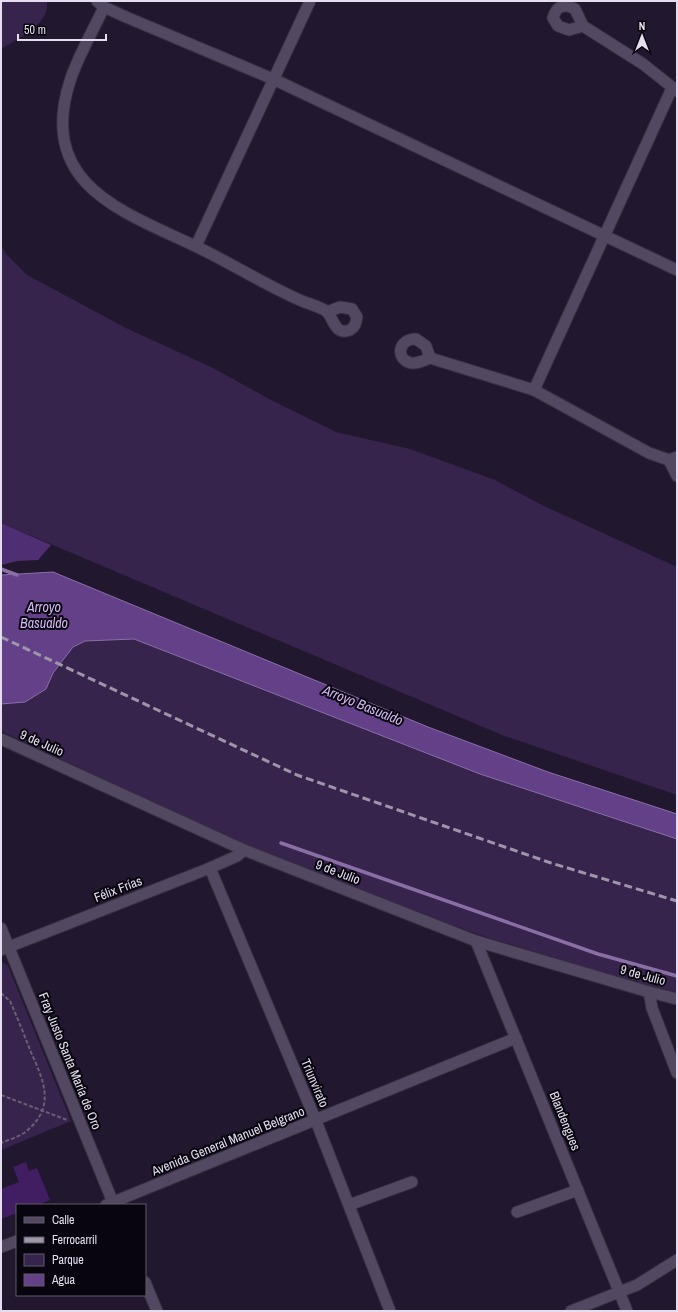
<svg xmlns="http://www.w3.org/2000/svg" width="678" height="1312" viewBox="0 0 678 1312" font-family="'Archivo Narrow',sans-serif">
<rect width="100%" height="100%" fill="#21172e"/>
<g fill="#37244c">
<path d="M1,1H47C50,25 18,38 1,49Z"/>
<polygon points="1,246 7,255 27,275 126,328 213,368 271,400 336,432 410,449 495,480 544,506 677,567 677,795 502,735 1,523"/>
<polygon points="134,639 480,774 677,839 677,992 639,984 477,934 259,852 1,731 1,704 25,702 46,689 53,673 73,647 85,641"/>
<polygon points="1,961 8,966 71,1121 1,1150"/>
</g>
<polygon fill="#502e74" points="1,523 51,545 38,560 17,561 1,565"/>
<polygon fill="#634088" stroke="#8a6fa7" points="53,572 428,727 548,772 677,814 677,839 480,774 134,639 85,641 73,647 53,673 46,689 25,702 1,704 1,575"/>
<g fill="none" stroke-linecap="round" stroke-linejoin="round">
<g stroke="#8a6fa7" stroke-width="3.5">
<polyline points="1,569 17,575"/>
<polyline points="281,843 598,954 677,976"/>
</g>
</g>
<polygon fill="#411d62" points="26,1162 29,1171 37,1168 50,1200 38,1205 17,1205 17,1213 1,1219 1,1189 19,1182 13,1167"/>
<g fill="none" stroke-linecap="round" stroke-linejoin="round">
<g stroke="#362f40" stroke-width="13">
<g id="minor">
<polyline points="97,1 104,7 126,17 273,79 677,270"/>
<path d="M104,7C93,31 78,56 70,81C37,184 121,211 195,246C231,263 265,285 302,301C309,304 322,307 327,312C334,319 335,336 350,330C355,327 356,323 357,317L352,309L340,307L327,312"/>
<path d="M583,26L569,30L558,26L553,18C556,6 564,3 575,9L583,26L643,64L677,91"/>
<polyline points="196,246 310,1"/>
<path d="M430,358L426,346L416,339C398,339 395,359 411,363C418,364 424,360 430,358L534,390L649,453L669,460L677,457"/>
<polyline points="534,390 672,88"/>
<polyline points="669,460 677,476"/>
<polyline points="1,739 244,850 476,941 649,992 677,999"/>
<polyline points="210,868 316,1121 390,1311"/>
<polyline points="1,928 114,1205"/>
<polyline points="476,941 627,1311"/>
<polyline points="1,950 210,868 237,856 244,850"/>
<polyline points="649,992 652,1008 677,1073"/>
<polyline points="106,1205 516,1038"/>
<polyline points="349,1205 412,1182"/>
<polyline points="517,1212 578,1190"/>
<polyline points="1,1247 17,1241"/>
<polyline points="145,1282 157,1311"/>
<polyline points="571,1311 637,1285 677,1260"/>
</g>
</g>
<g stroke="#675f73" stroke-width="2" stroke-dasharray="4 2" stroke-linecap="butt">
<path d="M1,993L10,1001C17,1017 24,1034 30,1050C44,1081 57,1108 24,1133C18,1137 8,1140 1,1143"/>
<polyline points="1,1095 67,1120"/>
</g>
<use href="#minor" stroke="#534862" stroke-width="11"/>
<polyline stroke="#9d95a8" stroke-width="3" stroke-dasharray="8 4" stroke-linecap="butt" points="1,637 297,775 551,863 677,901"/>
</g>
<g text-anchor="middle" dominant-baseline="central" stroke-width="4" stroke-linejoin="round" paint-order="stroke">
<g font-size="13" fill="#e4deee" stroke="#09050e">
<text transform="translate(42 743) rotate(24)">9 de Julio</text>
<text transform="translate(338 872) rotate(21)">9 de Julio</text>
<text transform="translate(118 889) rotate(-21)">Félix Frías</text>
<text transform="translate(643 975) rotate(15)">9 de Julio</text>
<text transform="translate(70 1061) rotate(68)">Fray Justo Santa María de Oro</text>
<text transform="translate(315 1083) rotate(67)">Triunvirato</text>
<text transform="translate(565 1121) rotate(68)">Blandengues</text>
<text transform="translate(228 1141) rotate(-22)">Avenida General Manuel Belgrano</text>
</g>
<g font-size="14" font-style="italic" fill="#d2b8f5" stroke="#09050e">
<text x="44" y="607">Arroyo<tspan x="44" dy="16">Basualdo</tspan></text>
<text transform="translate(363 705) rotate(22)">Arroyo Basualdo</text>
</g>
</g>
<rect width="678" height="1312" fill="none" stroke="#e4deee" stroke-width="4"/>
<rect x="16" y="1204" width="130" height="92" fill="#09050e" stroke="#615c68"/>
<rect x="24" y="1217" width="20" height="6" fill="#534862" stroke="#615c68"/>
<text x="52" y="1224" font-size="12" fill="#e4deee">Calle</text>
<rect x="24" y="1237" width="20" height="6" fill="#9d95a8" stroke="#615c68"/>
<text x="52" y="1244" font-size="12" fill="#e4deee">Ferrocarril</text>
<rect x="24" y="1254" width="20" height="12" fill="#37244c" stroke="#615c68"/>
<text x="52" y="1264" font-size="12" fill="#e4deee">Parque</text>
<rect x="24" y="1274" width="20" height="12" fill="#634088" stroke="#615c68"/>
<text x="52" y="1284" font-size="12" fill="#e4deee">Agua</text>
<g transform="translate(642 36)" stroke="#09050e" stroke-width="3" paint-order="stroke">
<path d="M0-3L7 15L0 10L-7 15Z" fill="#e4deee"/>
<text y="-6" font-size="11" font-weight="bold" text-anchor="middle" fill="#e4deee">N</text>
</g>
<path d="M18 34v6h88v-6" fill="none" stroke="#e4deee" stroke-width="2"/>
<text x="24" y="34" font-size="12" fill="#e4deee" stroke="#09050e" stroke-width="3" paint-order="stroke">50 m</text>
</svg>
